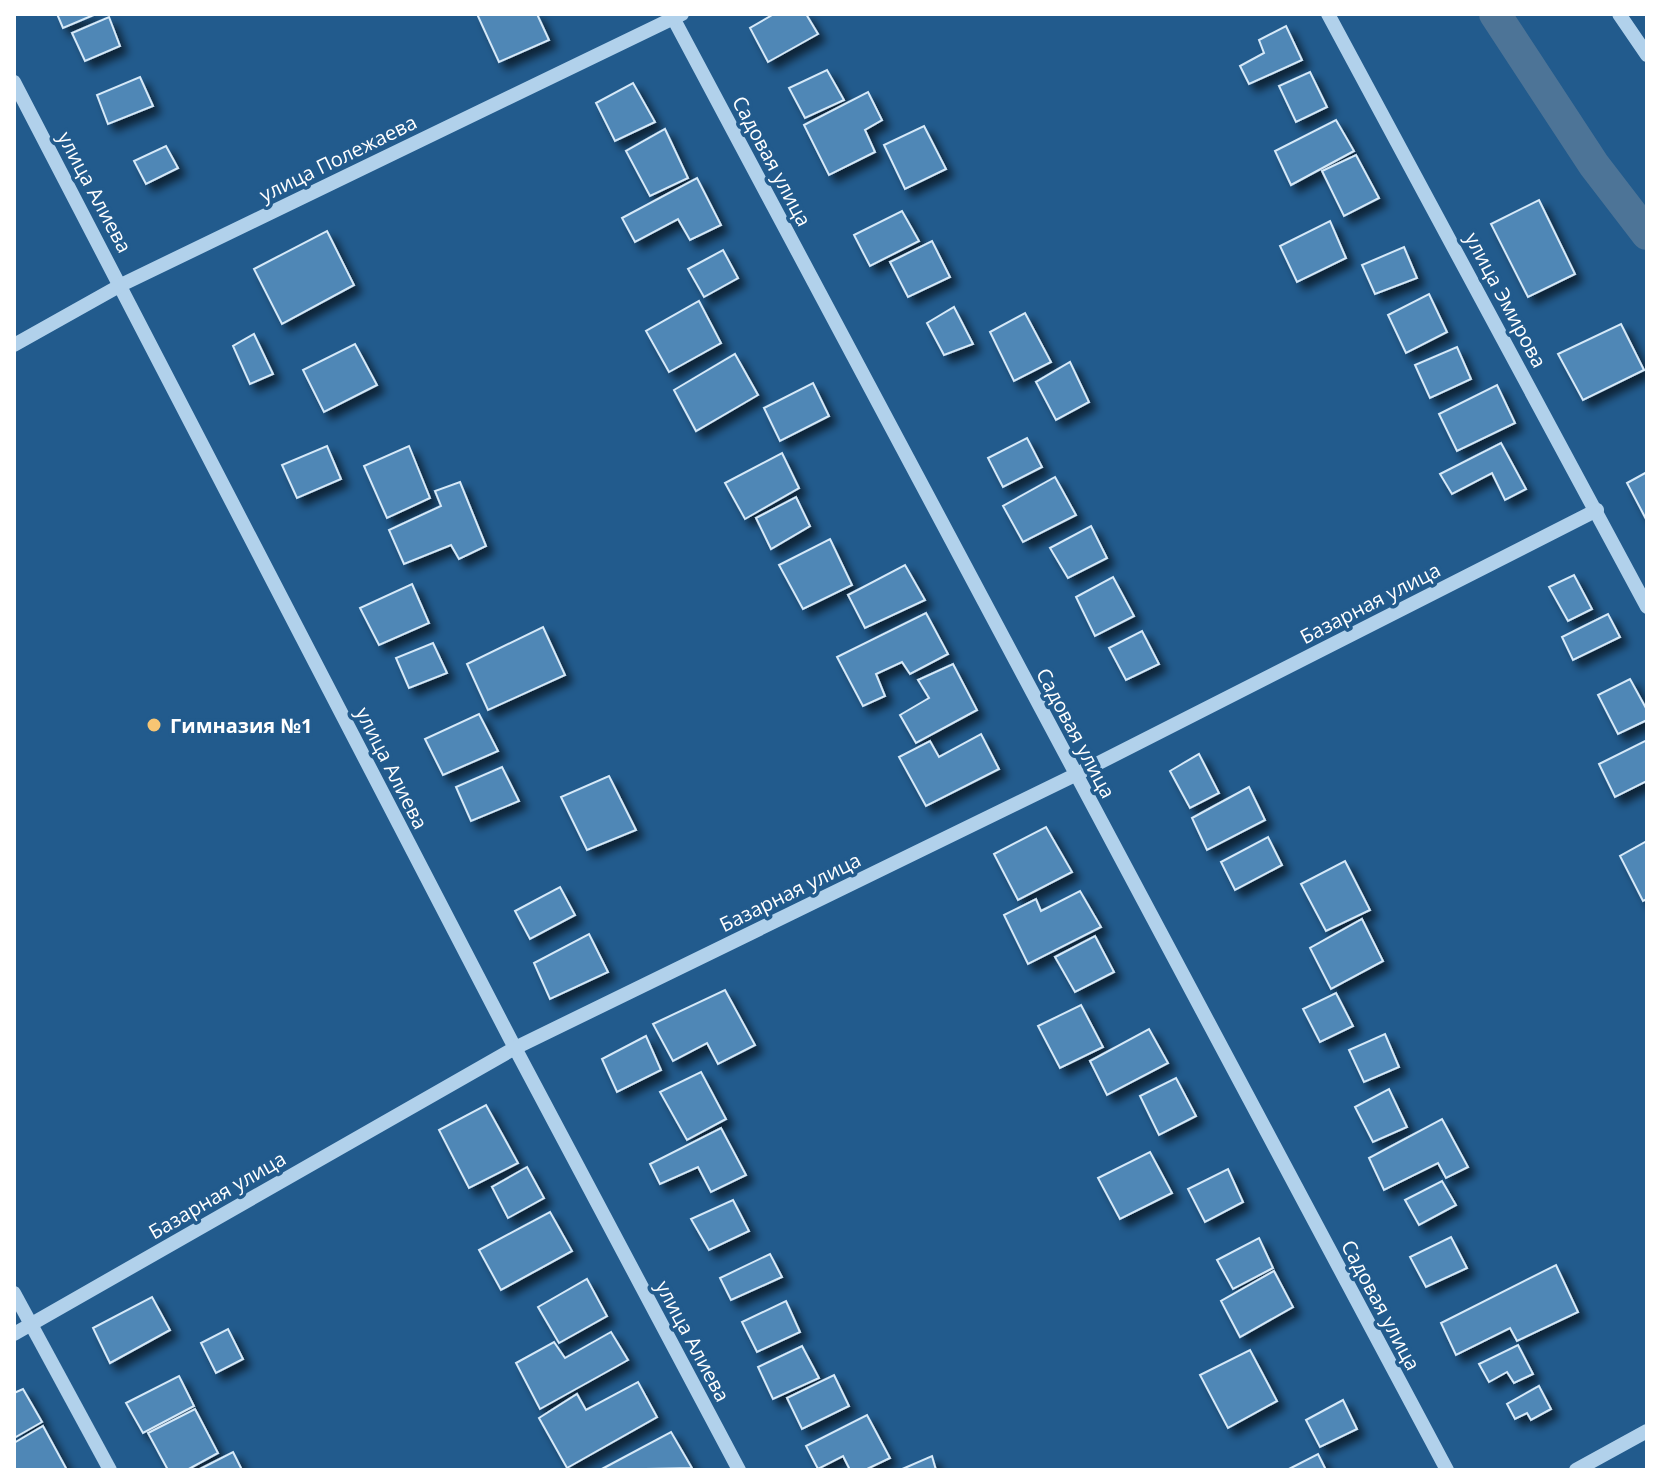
<svg xmlns="http://www.w3.org/2000/svg" width="1661" height="1484" viewBox="0 0 1661 1484" font-family="'Open Sans',sans-serif">
<defs>
<filter id="shadow"><feDropShadow dx="7" dy="7" stdDeviation="4" flood-color="#0009"/></filter>
</defs>
<rect width="100%" height="100%" fill="#225b8d"/>
<g fill="none" stroke-linecap="round" stroke-linejoin="round">
<polyline stroke="#4d7497" stroke-width="32" points="1495,14 1594,165 1647,234"/>
</g>
<g fill="#4f87b6" stroke="#d6e9f8" stroke-width="2" filter="url(#shadow)">
<polygon points="57,14 96,14 63,28"/>
<polygon points="477,14 537,14 549,40 499,62"/>
<polygon points="774,14 806,14 818,34 768,62 750,28"/>
<polygon points="109,17 120,46 85,61 72,33"/>
<polygon points="1286,26 1302,60 1249,84 1240,66 1264,53 1259,40"/>
<polygon points="827,70 844,100 805,118 789,88"/>
<polygon points="1310,72 1327,107 1296,122 1279,86"/>
<polygon points="140,77 153,106 108,124 97,95"/>
<polygon points="633,83 655,122 615,141 596,103"/>
<polygon points="868,92 882,120 865,130 875,152 829,175 804,125"/>
<polygon points="1336,120 1354,151 1291,185 1275,151"/>
<polygon points="924,126 946,169 905,189 884,145"/>
<polygon points="665,129 688,178 650,196 626,151"/>
<polygon points="166,146 178,168 146,184 134,161"/>
<polygon points="1356,155 1379,198 1344,216 1322,171"/>
<polygon points="697,178 721,225 690,240 678,219 635,242 622,218"/>
<polygon points="1539,200 1575,274 1528,297 1491,224"/>
<polygon points="902,211 919,241 870,266 854,235"/>
<polygon points="1330,221 1346,258 1297,282 1280,246"/>
<polygon points="327,231 354,285 282,324 254,269"/>
<polygon points="932,241 950,277 908,297 890,262"/>
<polygon points="1404,247 1417,278 1375,294 1362,265"/>
<polygon points="723,250 738,278 704,297 688,269"/>
<polygon points="1429,294 1447,332 1406,353 1388,315"/>
<polygon points="699,301 721,343 669,372 646,331"/>
<polygon points="954,307 973,344 944,355 927,323"/>
<polygon points="1025,313 1051,362 1014,381 990,332"/>
<polygon points="1621,324 1644,370 1583,400 1558,354"/>
<polygon points="254,334 273,374 250,384 233,346"/>
<polygon points="355,344 377,385 324,412 303,370"/>
<polygon points="1457,347 1471,379 1430,398 1415,365"/>
<polygon points="735,354 758,395 696,431 674,390"/>
<polygon points="1070,362 1089,402 1056,420 1036,382"/>
<polygon points="813,383 829,416 780,441 764,408"/>
<polygon points="1497,385 1515,423 1457,451 1439,414"/>
<polygon points="1027,438 1042,467 1003,487 988,458"/>
<polygon points="1501,443 1526,489 1505,500 1492,473 1452,494 1440,474"/>
<polygon points="327,446 341,479 297,498 282,465"/>
<polygon points="409,446 430,498 387,518 364,466"/>
<polygon points="782,453 799,488 745,519 725,483"/>
<polygon points="1647,472 1647,521 1627,483"/>
<polygon points="1055,477 1076,515 1023,542 1003,506"/>
<polygon points="460,482 486,546 459,559 451,545 404,564 389,530 441,506 435,491"/>
<polygon points="796,497 810,526 771,549 756,518"/>
<polygon points="1091,526 1107,558 1068,578 1050,548"/>
<polygon points="830,539 852,585 803,609 779,565"/>
<polygon points="905,565 925,600 865,628 848,595"/>
<polygon points="1574,575 1592,609 1568,621 1549,587"/>
<polygon points="1113,577 1134,616 1095,636 1076,597"/>
<polygon points="412,584 429,623 379,645 360,608"/>
<polygon points="926,613 948,654 910,674 902,662 876,674 885,696 863,706 837,657"/>
<polygon points="1608,614 1620,637 1573,660 1562,637"/>
<polygon points="543,627 565,675 488,710 467,664"/>
<polygon points="1142,631 1159,664 1126,680 1109,648"/>
<polygon points="433,643 447,673 409,688 396,658"/>
<polygon points="953,664 977,710 916,743 900,715 929,698 918,680"/>
<polygon points="1630,679 1647,710 1647,720 1618,734 1598,695"/>
<polygon points="479,714 498,751 443,775 425,739"/>
<polygon points="981,734 999,769 926,806 899,757 930,741 939,757"/>
<polygon points="1647,740 1647,781 1615,797 1599,764"/>
<polygon points="1199,754 1219,793 1190,808 1170,771"/>
<polygon points="502,767 519,801 471,821 456,787"/>
<polygon points="609,776 636,830 587,850 561,797"/>
<polygon points="1249,787 1265,820 1207,850 1192,818"/>
<polygon points="1046,827 1072,872 1018,900 994,854"/>
<polygon points="1268,837 1282,865 1235,890 1221,862"/>
<polygon points="1647,841 1647,899 1643,901 1620,856"/>
<polygon points="1345,861 1370,910 1326,931 1301,884"/>
<polygon points="560,887 575,915 530,939 515,911"/>
<polygon points="1080,891 1101,927 1028,964 1004,915 1036,899 1041,911"/>
<polygon points="1362,919 1383,961 1331,989 1310,948"/>
<polygon points="589,934 608,972 550,999 534,963"/>
<polygon points="1095,936 1114,972 1075,992 1055,957"/>
<polygon points="725,990 755,1045 718,1064 707,1043 673,1061 653,1024"/>
<polygon points="1336,993 1353,1026 1320,1042 1303,1009"/>
<polygon points="1081,1005 1103,1047 1060,1068 1038,1026"/>
<polygon points="1149,1029 1168,1063 1107,1095 1090,1061"/>
<polygon points="1385,1034 1399,1067 1364,1082 1349,1050"/>
<polygon points="646,1036 661,1070 617,1092 602,1059"/>
<polygon points="701,1072 726,1119 687,1140 660,1092"/>
<polygon points="1176,1078 1196,1116 1159,1135 1140,1096"/>
<polygon points="1389,1089 1407,1127 1373,1142 1355,1107"/>
<polygon points="486,1105 518,1163 469,1188 439,1130"/>
<polygon points="1442,1119 1468,1167 1446,1178 1438,1163 1384,1190 1369,1158"/>
<polygon points="721,1128 746,1175 711,1192 698,1167 660,1184 650,1164"/>
<polygon points="1150,1152 1172,1193 1120,1219 1098,1178"/>
<polygon points="527,1167 544,1198 508,1218 492,1187"/>
<polygon points="1228,1169 1243,1202 1205,1222 1188,1189"/>
<polygon points="1442,1181 1456,1205 1419,1225 1405,1200"/>
<polygon points="733,1200 749,1231 709,1250 691,1219"/>
<polygon points="550,1212 572,1251 501,1290 479,1250"/>
<polygon points="1451,1237 1467,1268 1426,1287 1410,1257"/>
<polygon points="1259,1238 1273,1268 1233,1289 1217,1260"/>
<polygon points="770,1254 782,1277 731,1300 720,1278"/>
<polygon points="1556,1265 1578,1312 1517,1341 1510,1328 1456,1355 1441,1323"/>
<polygon points="1274,1271 1293,1307 1240,1337 1221,1301"/>
<polygon points="587,1279 607,1316 559,1343 538,1307"/>
<polygon points="152,1297 170,1330 110,1363 93,1328"/>
<polygon points="786,1301 800,1332 757,1352 742,1322"/>
<polygon points="228,1329 243,1359 216,1373 201,1343"/>
<polygon points="611,1332 628,1360 540,1409 516,1363 554,1342 565,1358"/>
<polygon points="1518,1345 1533,1374 1514,1383 1507,1372 1489,1382 1479,1364"/>
<polygon points="802,1346 819,1378 773,1399 758,1367"/>
<polygon points="1250,1350 1277,1401 1228,1428 1200,1375"/>
<polygon points="834,1375 849,1406 802,1429 787,1398"/>
<polygon points="179,1376 194,1406 143,1433 126,1403"/>
<polygon points="638,1382 657,1417 567,1468 539,1418 577,1394 586,1410"/>
<polygon points="1539,1386 1551,1409 1531,1420 1527,1413 1515,1419 1507,1404"/>
<polygon points="23,1389 42,1422 14,1438 14,1393"/>
<polygon points="1343,1400 1357,1429 1320,1447 1306,1420"/>
<polygon points="195,1409 218,1453 187,1470 168,1470 148,1433"/>
<polygon points="867,1415 890,1458 865,1470 850,1470 843,1456 818,1469 806,1446"/>
<polygon points="43,1426 67,1470 14,1470 14,1443"/>
<polygon points="671,1432 692,1468 600,1470"/>
<polygon points="233,1452 242,1470 198,1470"/>
<polygon points="1318,1454 1326,1470 1287,1470"/>
<polygon points="932,1456 936,1470 900,1470"/>
</g>
<g fill="none" stroke-linecap="round" stroke-linejoin="round">
<g stroke="#b1d1eb" stroke-width="14">
<polyline points="671,14 1447,1470"/>
<polyline points="1328,14 1647,607"/>
<polyline points="1619,14 1647,55"/>
<polyline points="14,82 515,1048 739,1470"/>
<polyline points="14,345 121,285 682,14"/>
<polyline points="14,1293 110,1470"/>
<polyline points="14,1334 515,1048 1075,775 1597,510"/>
<polyline points="1576,1470 1647,1431"/>
</g>
</g>
<circle fill="#f7c573" stroke="#225b8d" stroke-width="3" cx="154" cy="725" r="8"/>
<g text-anchor="middle" dominant-baseline="central" stroke-width="7" stroke-linejoin="round" paint-order="stroke">
<g font-size="20" fill="#fff" stroke="#225b8d">
<text transform="translate(338 158) rotate(-26)">улица Полежаева</text>
<text transform="translate(772 161) rotate(62)">Садовая улица</text>
<text transform="translate(95 192) rotate(62)">улица Алиева</text>
<text transform="translate(1506 300) rotate(62)">улица Эмирова</text>
<text transform="translate(1370 603) rotate(-27)">Базарная улица</text>
<text transform="translate(1076 733) rotate(62)">Садовая улица</text>
<text transform="translate(392 768) rotate(63)">улица Алиева</text>
<text transform="translate(790 892) rotate(-26)">Базарная улица</text>
<text transform="translate(217 1195) rotate(-30)">Базарная улица</text>
<text transform="translate(1381 1305) rotate(62)">Садовая улица</text>
<text transform="translate(693 1341) rotate(62)">улица Алиева</text>
</g>
<g font-size="20" font-weight="bold" fill="#fff" stroke="#225b8d" text-anchor="start">
<text x="170" y="725">Гимназия №1</text>
</g>
</g>
<rect width="1661" height="1484" fill="none" stroke="#ffffff" stroke-width="32"/>
</svg>
